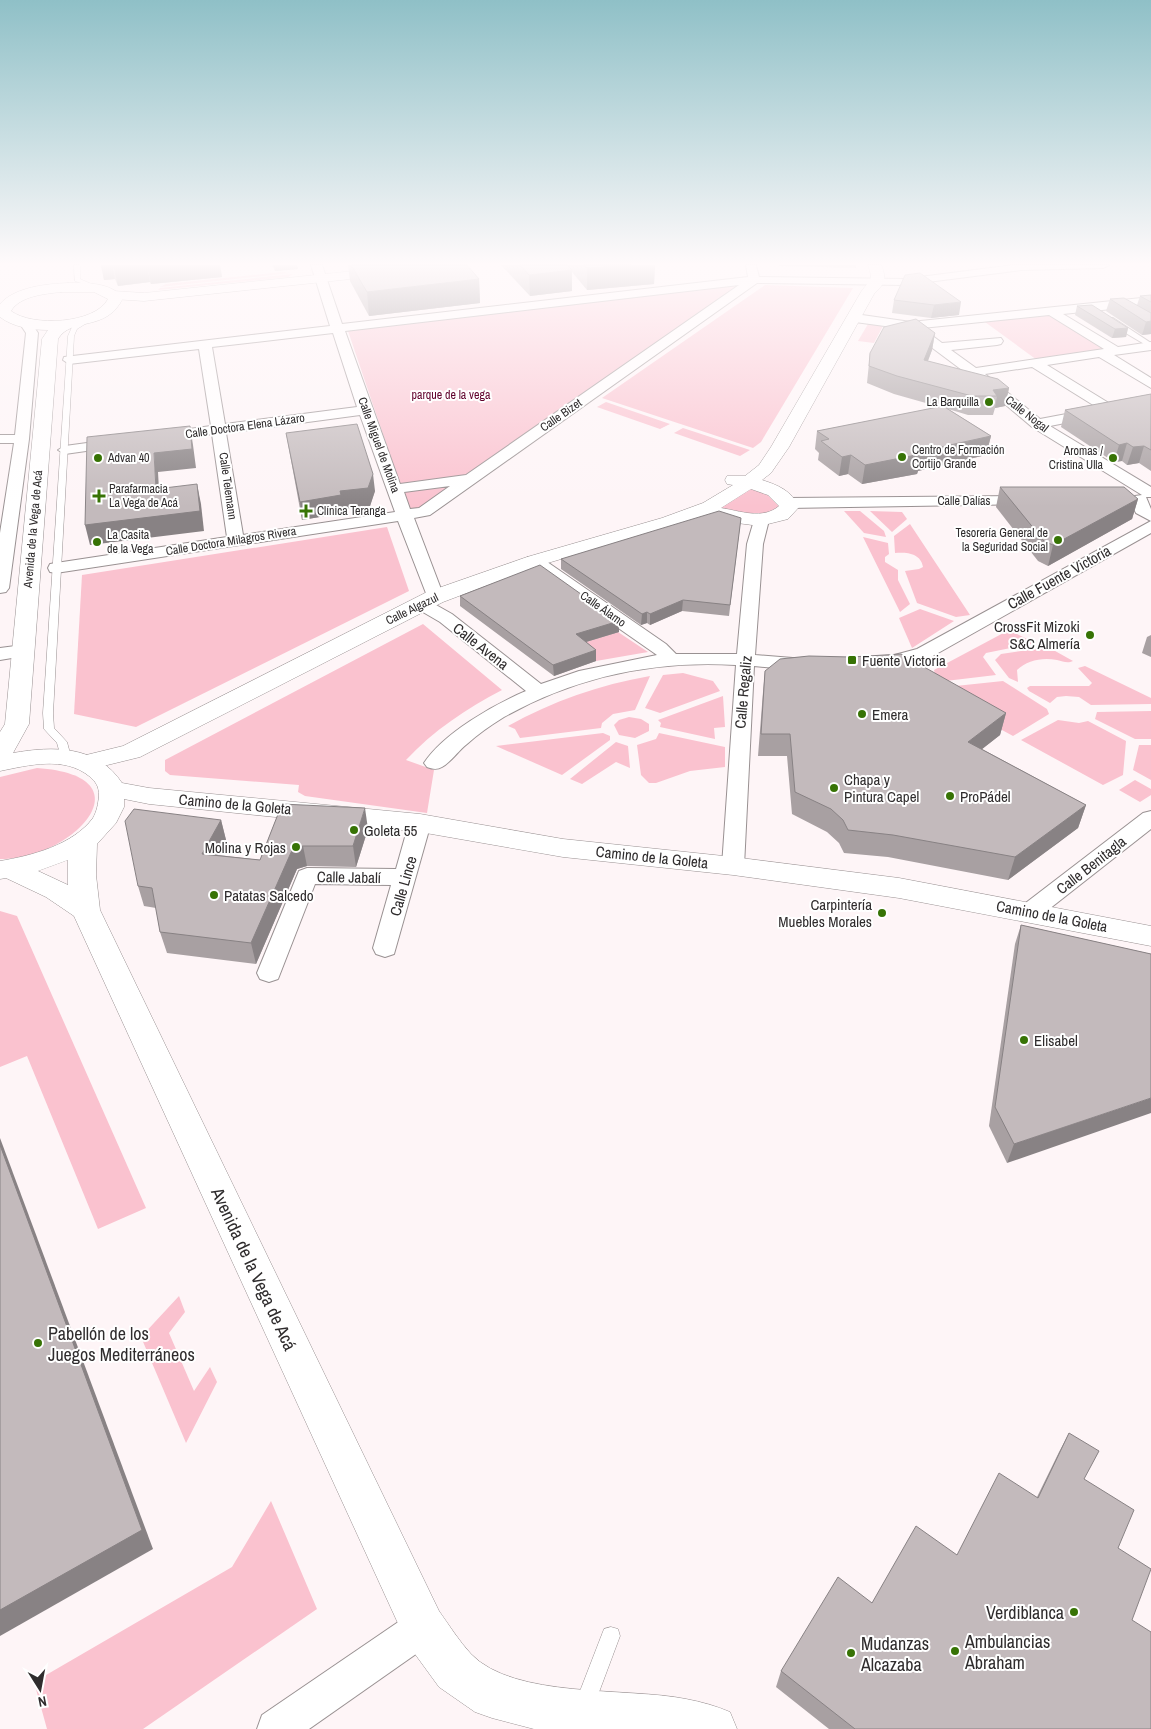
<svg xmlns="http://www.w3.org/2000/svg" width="1151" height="1729" viewBox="0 0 1151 1729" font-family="'Archivo Narrow',sans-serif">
<rect width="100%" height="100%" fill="#fef5f7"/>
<g fill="#fac2cf">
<polygon points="283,272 290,273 160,287 166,284"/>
<polygon points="293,274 288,277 158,290 160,288"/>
<polygon points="746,283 425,508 412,510 408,508 348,331"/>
<polygon points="765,285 853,288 761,442 753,448 602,398"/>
<polygon points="1050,315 1105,349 1037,360 985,322"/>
<polygon points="868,324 883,326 874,343 858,341"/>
<polygon points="606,402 670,424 660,429 597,407"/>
<polygon points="683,428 750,450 740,456 674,433"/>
<polygon points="753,487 770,495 779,504 779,508 763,516 722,509 722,506"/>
<polygon points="844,511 860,511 884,531 886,537 864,533"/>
<polygon points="870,511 902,512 907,519 892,532"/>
<path d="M910,524L970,615L956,617L917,603L905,571L919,569L923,567C921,553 906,552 895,553L894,536Z"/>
<polygon points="387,527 409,591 136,727 74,714 82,575"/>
<polygon points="863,537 888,543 889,554 885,557 885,562 898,570 898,580 910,604 900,612"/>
<polygon points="920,609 954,621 912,648 899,618"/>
<path d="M423,624L502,690C467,708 433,731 406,760L434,770L427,813L305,796L298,792L299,785L170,775L165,771V760Z"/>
<polygon points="1009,630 1035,643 986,653 983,657 996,675 937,682 934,670"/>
<polygon points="618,632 648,652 596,661 576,645"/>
<path d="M1048,647L1073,661C1067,664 1063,661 1057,660C1043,657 1027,660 1017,670L1018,682L1009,678L995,660L1001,654Z"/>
<polygon points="1085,666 1151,698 1151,704 1091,705 1079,697 1066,696 1057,697 1050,703 1029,691 1027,688 1030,686 1089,686 1092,683 1078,668"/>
<polygon points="683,673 713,681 720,691 660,713 645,708 663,675"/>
<path d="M650,676L635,710L613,714L602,723L601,728L520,738L515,729L508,726C553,701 599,685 650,676Z"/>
<polygon points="1003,681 1047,709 1049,714 1013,736 927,689"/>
<polygon points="723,696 725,727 714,728 715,739 660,727 661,723 658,720"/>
<polygon points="1151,711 1151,739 1135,739 1095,719 1097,712"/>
<polygon points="629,717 641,719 649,724 649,731 635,738 619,735 614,725 619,720"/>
<polygon points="1058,720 1079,723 1088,721 1126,741 1123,775 1103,785 1021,740"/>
<polygon points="603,733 610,736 610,740 562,775 496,746"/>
<polygon points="659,733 725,747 725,767 690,771 656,783 649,783 641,775 637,745 656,739"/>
<polygon points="616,742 628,746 630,768 616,762 582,784 570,779"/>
<polygon points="1139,745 1151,745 1151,780 1133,770"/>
<path d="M37,768C152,776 72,860 0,859V777Z"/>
<polygon points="1135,780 1151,789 1151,795 1140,802 1119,790"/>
<polygon points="0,911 17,916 146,1208 98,1229 27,1056 0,1067"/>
<polygon points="179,1296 185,1312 169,1333 194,1391 210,1367 217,1382 186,1443 141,1337"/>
<polygon points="271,1501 317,1609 143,1729 47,1729 34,1682 232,1567"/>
</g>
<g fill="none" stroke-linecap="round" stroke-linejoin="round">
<g stroke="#999192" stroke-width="1">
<g id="service">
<polygon points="74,265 80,265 80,279 96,286 96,288 75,281"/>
<polygon points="88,318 91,320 90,321 77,329 74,336 53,713 54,728 67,742 71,757 66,760 61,757 57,743 44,729 43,713 68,336 72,327"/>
<polygon points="611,1627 618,1629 620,1636 592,1711 585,1714 578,1711 575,1704 604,1629"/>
</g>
</g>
<g stroke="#999192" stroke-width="2">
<polygon id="pedestrian" points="1107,318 1113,318 1151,343 1151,348 1107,322"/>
</g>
<g stroke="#999192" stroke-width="2">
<g id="minor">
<path d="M311,265H322L342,324L748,277L746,265H756L759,277L904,279L1014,265H1109L1103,268L1021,270L904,285L757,283L430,515L414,518L444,597L441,601H429L452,614L541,684L579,671L657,655L528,565L526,561L528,557H540L666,644L676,654H737L747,544L755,517H767L769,520L763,544L755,655L805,659L812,661L814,665L812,669L805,671L754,666L744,866L741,871L733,874L725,871L722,866L736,665C654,660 575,677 504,717C491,725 478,734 467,744C458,751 451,762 442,767C437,770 432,769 427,767L424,763C444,733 493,705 526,691L440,622L416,608L413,604L416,600L429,601L398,521L56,573L50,572L48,568L50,564L56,563L227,537L212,434L160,441L153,437L160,433L211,426L199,349L69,364L63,360L64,357L330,326ZM739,285L466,475L400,484L345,331ZM333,333L357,407L225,424L212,347ZM360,415L395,512L243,535L226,433ZM450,486L419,508L410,509L404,492Z"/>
<path d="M1151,297V305L1063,314L1118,347L1151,342V350L1114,355L1151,378V388L1099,357L1047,365L1112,405L1151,398V406L1050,426L1151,487V497H1146L1151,509V521L1136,513L1131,503L1135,496L1142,495L1032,427L986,388L907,329L855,322L849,318L855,314L911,322ZM1049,315L1104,349L976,368L951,350L997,345L1001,344L1003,341L1001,338L942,343L922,328ZM1032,367L1098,408L1040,419L985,374Z"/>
<polygon points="26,320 30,321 38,333 29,439 9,588 6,592 0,593 0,533 14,443 0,443 0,435 15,435 26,333 20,324"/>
<polygon points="116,439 121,440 123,443 121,446 65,454 58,450 65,446"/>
<polygon points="1027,496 1033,498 1035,501 1033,504 788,508 780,503 788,498"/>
<polygon points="1151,521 1151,533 931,657 879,671 872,669 870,665 872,661 917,649"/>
<polygon points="23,645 30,647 32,651 30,655 0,660 0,648"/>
<polygon points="1151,811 1151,829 1039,917 1031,919 1023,917 1019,911 1023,905 1143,813"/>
<polygon points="420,816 428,818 431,823 394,954 385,957 376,954 373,948 391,885 315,884 278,979 269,982 260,979 257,973 299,871 307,868 396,869 409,823 412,818"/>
<polygon points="423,1608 436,1614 442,1627 436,1640 309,1729 257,1729 262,1715 410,1614"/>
</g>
</g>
<g stroke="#999192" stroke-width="1">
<g id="tertiary">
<polygon points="411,265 452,265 445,269 144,301 113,299 106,295 113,291 144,293"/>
<path d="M868,265H881C887,279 885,283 874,294L789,447L771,473L762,480C778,485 792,491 799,507L788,519L760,526L699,518L541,565L443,602L140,757L87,770L78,767L74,762L78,757L123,746L427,592L527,557L662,518L703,503L733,485L727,484L725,480L727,476H745L759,465L771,447L861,292C870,279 874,282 868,265ZM751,489L768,495L779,506C763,520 740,511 721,508Z"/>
</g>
</g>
<g stroke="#999192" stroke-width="1">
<path id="secondary" d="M68,283C86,283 111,282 123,298C106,333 72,316 58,339L29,724L13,753C53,746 97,745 122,783L149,788L420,814L563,839L733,857L899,878L1151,926V946L899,898L733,875L563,857L420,832L149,804L124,799V807L116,823L97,844L96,875L100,910L439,1611C449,1625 459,1641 471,1654C514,1699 628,1687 686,1699C702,1702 716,1706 730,1712L737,1729H534L492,1718L475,1712L439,1687L407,1643L74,916L46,897L6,878L0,879V861C31,856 73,845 93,818C97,811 98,804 99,796C99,786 96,782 89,776C64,756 29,765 0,771V732L5,724L42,339L48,330C32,330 13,327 0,317V304C15,287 46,284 68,283ZM61,292H94L108,299C95,324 32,327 11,311C20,296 44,294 61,292ZM68,860V885L38,871Z"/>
</g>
<use href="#service" fill="#fff" fill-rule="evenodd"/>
<use href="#pedestrian" fill="#fff" fill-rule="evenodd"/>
<use href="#minor" fill="#fff" fill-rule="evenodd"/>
<use href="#tertiary" fill="#fff" fill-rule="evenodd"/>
<use href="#secondary" fill="#fff" fill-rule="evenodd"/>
</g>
<g fill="#a8a0a2">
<polygon points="101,265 220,265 222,277 151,284 150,282 118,286 115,279 104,280"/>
<polygon points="272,265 297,265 298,269 275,271"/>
<polygon points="348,265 467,265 479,279 480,303 369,316 350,281"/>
<polygon points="501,265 655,265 654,284 587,290 572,272 572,291 530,296"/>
<polygon points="779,265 856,265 856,268 779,266"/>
<polygon points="920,273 959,315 931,318 892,313 894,300"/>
<polygon points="1151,295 1151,334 1142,335 1106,311 1110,299 1137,305 1140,296"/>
<polygon points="1077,306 1128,328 1126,337 1112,338 1075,315"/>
<polygon points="935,333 932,350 928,361 1009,388 1005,406 995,408 993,415 968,415 948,409 991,436 986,455 918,471 917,474 862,484 848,474 839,476 818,460 819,453 815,449 817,431 940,407 894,394 867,383 870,353"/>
<polygon points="1151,394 1151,471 1139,463 1127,465 1122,461 1114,462 1061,427 1065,410"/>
<polygon points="286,433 375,491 370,506 343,509 343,513 302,520"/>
<polygon points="1000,487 1138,499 1132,519 1048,566 1038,561 996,507"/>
<polygon points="741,518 729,616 682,611 650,625 647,623 641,625 561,569 561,559"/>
<polygon points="460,596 619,621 619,632 586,642 596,650 596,661 554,676 460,606"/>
<polygon points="1151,635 1151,657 1142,653 1147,637"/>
<polygon points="765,671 1006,713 1000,735 982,749 1086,805 1078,828 1008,880 888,857 844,853 839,843 827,832 792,814 787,756 758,756 763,692"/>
<polygon points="282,804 368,829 356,867 307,866 297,869 256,964 167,953 160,932 156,908 144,906 138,886 221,820 226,840 218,855 260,860"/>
<polygon points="1021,925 1151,954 1007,1163 989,1126 1015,944"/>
<polygon points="1069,1433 1084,1479 1118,1548 1132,1620 1151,1729 829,1729 776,1687 781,1671 872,1603 957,1555 1037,1497 1059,1452"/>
</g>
<g fill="#888284">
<polygon points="101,265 112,265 115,279 104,280"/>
<polygon points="113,265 147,265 150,282 118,286"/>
<polygon points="147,265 220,265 222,277 151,284"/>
<polygon points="274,265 297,265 298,269 275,271"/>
<polygon points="632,265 655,265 654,284 587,290 587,268"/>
<polygon points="572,270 572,291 530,296 529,275"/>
<polygon points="479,279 480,303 369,316 367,292"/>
<polygon points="961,302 959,315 931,318 934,305"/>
<polygon points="1151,321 1151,334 1142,335 1146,322"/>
<polygon points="1128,328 1126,337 1112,338 1115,329"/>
<polygon points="935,333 932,350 921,378 924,360"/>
<polygon points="1009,388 1005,406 995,408 997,396 993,390"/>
<polygon points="190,426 193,445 196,468 158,472 160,508 156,489 154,453"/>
<polygon points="991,436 986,455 918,471 917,474 862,484 865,465"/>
<polygon points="1127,443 1122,461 1114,462 1119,445"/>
<polygon points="1144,446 1139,463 1127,465 1133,447"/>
<polygon points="851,455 848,474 839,476 842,457"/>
<polygon points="373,474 375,491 370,506 343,509 343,513 302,520 300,502 340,491"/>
<polygon points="197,484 201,504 204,531 90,545 85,525"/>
<polygon points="1138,499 1132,519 1048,566 1053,545"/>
<polygon points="683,600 682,611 650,625 650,614"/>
<polygon points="647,612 647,623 641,625 642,614"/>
<polygon points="619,621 619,632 576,645 576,634"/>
<polygon points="596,650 596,661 554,676 553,665"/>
<polygon points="1006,713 1000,735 963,764 968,742"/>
<polygon points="1086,805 1078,828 1008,880 1015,857"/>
<polygon points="365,808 368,829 356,867 353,846"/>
<polygon points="221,820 226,840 208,874 202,854"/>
<polygon points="303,846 307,866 297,869 256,964 251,943 293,848"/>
<polygon points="1151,1098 1151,1113 1007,1163 1014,1144"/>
<polygon points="0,1138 153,1549 0,1636"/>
</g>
<g fill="#c3babc" stroke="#888284">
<polygon points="351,265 467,265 479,279 367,292"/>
<polygon points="520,265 567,265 572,270 529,275"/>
<polygon points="584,265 632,265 587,268"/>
<polygon points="920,273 961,302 934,305 894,300 905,275"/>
<polygon points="1151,295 1151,302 1140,296"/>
<polygon points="1124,298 1151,313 1151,321 1146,322 1110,299"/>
<polygon points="1092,305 1128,328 1115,329 1077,306"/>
<polygon points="916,319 935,333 924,360 998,379 1009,388 993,390 997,396 972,396 897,376 869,366 870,353 884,327"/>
<polygon points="1151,394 1151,450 1144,446 1133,447 1127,443 1119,445 1065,410"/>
<polygon points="943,406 991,436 918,452 921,454 865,465 851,455 842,457 821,441 829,439 817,431"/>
<polygon points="357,424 373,474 368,488 340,491 341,495 300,502 286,433"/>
<polygon points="190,426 192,449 154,453 156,489 197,484 200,511 85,525 87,437"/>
<polygon points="1000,487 1124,487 1138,499 1053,545 1044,541"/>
<polygon points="719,511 741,518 730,605 683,600 650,614 647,612 642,614 561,559"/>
<polygon points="540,565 619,621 576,634 596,650 553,665 460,596"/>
<polygon points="901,654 1006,713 968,742 1086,805 1015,857 893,835 848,830 843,820 831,809 795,792 790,734 761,734 765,671 780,659 809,656 851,657"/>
<polygon points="282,804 365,808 353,846 303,846 293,848 251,943 160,932 152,888 138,886 125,821 134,809 221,820 202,854 260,860"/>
<polygon points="1021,925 1151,954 1151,1098 1014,1144 995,1107"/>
<polygon points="0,1145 142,1530 0,1610"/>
<polygon points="1069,1433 1099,1451 1084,1479 1134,1510 1118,1548 1151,1569 1132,1620 1151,1632 1151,1729 855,1729 781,1671 838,1577 872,1603 916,1526 957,1555 999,1473 1038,1498"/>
</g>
<linearGradient id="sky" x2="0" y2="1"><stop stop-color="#8fc0c7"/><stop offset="0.52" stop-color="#fffafb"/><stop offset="1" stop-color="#fffafb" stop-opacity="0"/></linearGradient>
<rect width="1151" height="507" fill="url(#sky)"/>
<g fill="#377305" stroke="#fff" stroke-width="2">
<circle cx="989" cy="402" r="5"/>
<circle cx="902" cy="457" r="5"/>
<circle cx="98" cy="458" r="5"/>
<circle cx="1113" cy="458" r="5"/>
<path d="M96.5 488.5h5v5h5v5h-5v5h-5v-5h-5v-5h5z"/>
<path d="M303.5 503.5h5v5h5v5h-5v5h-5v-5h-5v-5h5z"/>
<circle cx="1058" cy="540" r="5"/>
<circle cx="97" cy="542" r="5"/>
<circle cx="1090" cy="635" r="5"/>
<rect x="847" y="655" width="10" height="10" rx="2.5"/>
<circle cx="862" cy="714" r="5"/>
<circle cx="834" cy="788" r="5"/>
<circle cx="950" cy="796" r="5"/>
<circle cx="354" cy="830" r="5"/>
<circle cx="296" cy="847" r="5"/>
<circle cx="214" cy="895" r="5"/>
<circle cx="882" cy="913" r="5"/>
<circle cx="1024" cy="1040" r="5"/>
<circle cx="38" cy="1343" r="5"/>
<circle cx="1074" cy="1612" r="5"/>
<circle cx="955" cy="1651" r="5"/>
<circle cx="851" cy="1653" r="5"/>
</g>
<g text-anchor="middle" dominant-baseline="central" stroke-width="4" stroke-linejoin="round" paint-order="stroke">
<g font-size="12" fill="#60022c" stroke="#fff">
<text x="451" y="395">parque de la vega</text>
</g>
<g font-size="12" fill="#2f2c2d" stroke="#fff" text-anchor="start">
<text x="979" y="402" text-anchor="end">La Barquilla</text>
<text x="912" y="450">Centro de Formación<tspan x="912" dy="14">Cortijo Grande</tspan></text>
<text x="1103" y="451" text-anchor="end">Aromas /<tspan x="1103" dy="14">Cristina Ulla</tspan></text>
<text x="108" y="458">Advan 40</text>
<text x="109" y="489">Parafarmacia<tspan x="109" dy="14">La Vega de Acá</tspan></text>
<text x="317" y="511">Clínica Teranga</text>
<text x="1048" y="533" text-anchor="end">Tesorería General de<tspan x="1048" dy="14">la Seguridad Social</tspan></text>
<text x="107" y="535">La Casita<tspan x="107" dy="14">de la Vega</tspan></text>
</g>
<g font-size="12" fill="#2f2c2d" stroke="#fff">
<text transform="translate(1027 414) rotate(38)">Calle Nogal</text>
<text transform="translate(561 415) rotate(-35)">Calle Bizet</text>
<text transform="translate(245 426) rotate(-8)">Calle Doctora Elena Lázaro</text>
<text transform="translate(379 445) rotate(70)">Calle Miguel de Molina</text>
<text transform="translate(228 486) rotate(82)">Calle Telemann</text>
<text x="964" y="501">Calle Dalías</text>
<text transform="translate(33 529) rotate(-85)">Avenida de la Vega de Acá</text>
<text transform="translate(231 541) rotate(-9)">Calle Doctora Milagros Rivera</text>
<text transform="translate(412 609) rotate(-26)">Calle Algazul</text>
<text transform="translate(603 609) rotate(35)">Calle Álamo</text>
</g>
<g font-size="15" fill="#2f2c2d" stroke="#fff">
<text transform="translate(1059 577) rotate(-29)">Calle Fuente Victoria</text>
<text transform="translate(481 646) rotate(38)">Calle Avena</text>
<text transform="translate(743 692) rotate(-85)">Calle Regaliz</text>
<text transform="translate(235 804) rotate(5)">Camino de la Goleta</text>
<text transform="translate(652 857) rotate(6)">Camino de la Goleta</text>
<text transform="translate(1091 865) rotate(-38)">Calle Benitagla</text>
<text transform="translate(349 877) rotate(1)">Calle Jabalí</text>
<text transform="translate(403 886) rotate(-74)">Calle Lince</text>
<text transform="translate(1052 916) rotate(11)">Camino de la Goleta</text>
</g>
<g font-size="15" fill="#2f2c2d" stroke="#fff" text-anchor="start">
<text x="1080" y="626" text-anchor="end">CrossFit Mizoki<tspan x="1080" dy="17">S&amp;C Almería</tspan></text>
<text x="862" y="660">Fuente Victoria</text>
<text x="872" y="714">Emera</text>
<text x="844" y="779">Chapa y<tspan x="844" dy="17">Pintura Capel</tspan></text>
<text x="960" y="796">ProPádel</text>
<text x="364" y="830">Goleta 55</text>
<text x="286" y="847" text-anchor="end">Molina y Rojas</text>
<text x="224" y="895">Patatas Salcedo</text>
<text x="872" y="904" text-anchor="end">Carpintería<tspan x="872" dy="17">Muebles Morales</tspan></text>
<text x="1034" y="1040">Elisabel</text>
</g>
<g font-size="18" fill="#2f2c2d" stroke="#fff">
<text transform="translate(254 1269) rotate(65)">Avenida de la Vega de Acá</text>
</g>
<g font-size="18" fill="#2f2c2d" stroke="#fff" text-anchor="start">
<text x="48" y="1333">Pabellón de los<tspan x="48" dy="21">Juegos Mediterráneos</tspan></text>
<text x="1064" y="1612" text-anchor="end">Verdiblanca</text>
<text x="965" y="1641">Ambulancias<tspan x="965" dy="21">Abraham</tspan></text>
<text x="861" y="1643">Mudanzas<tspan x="861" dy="21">Alcazaba</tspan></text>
</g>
</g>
<g transform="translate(40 1689) rotate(169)" stroke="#ffffff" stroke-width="4" paint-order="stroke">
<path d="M0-4L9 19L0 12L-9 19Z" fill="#2f2c2d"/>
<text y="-8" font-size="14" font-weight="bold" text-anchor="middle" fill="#2f2c2d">N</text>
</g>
</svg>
